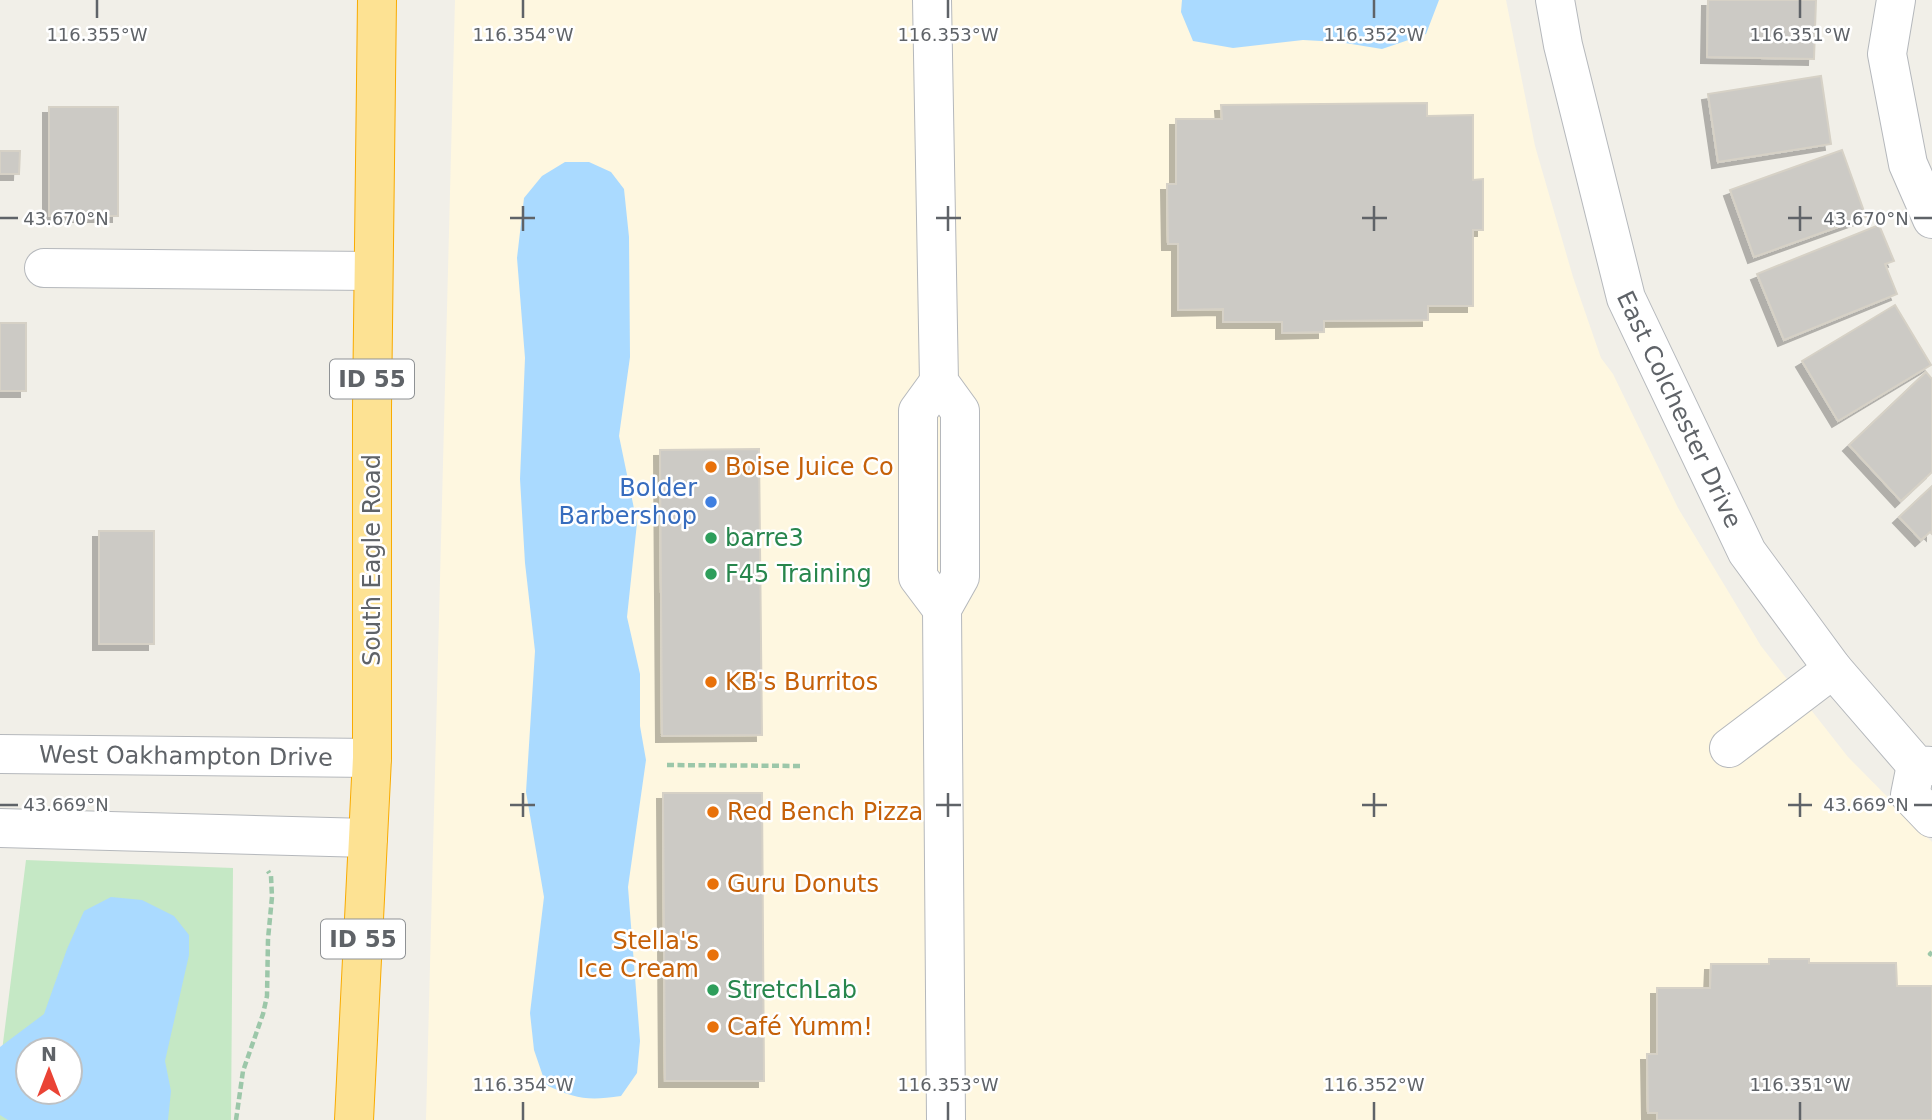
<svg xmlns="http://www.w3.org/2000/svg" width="1932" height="1120" viewBox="0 0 1932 1120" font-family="'DejaVu Sans',sans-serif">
<defs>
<filter id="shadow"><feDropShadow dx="-6" dy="6" stdDeviation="0" flood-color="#0004"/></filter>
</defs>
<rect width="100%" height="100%" fill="#f1efe8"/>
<polygon fill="#fef7e0" points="455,0 1506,0 1535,146 1573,277 1601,358 1613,374 1678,508 1761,646 1848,757 1932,842 1932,1120 426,1120"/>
<path fill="#c5e8c5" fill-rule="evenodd" d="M26,860L233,868L231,1120H0V1052L2,1051ZM28,1050H70V1092H28Z"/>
<g fill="#aadaff" fill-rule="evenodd">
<polygon points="1182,0 1439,0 1426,34 1382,49 1339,42 1303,40 1233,48 1193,41 1181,12"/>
<path d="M565,162H589L611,172L624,189L629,237L630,357L619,436L637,523L627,617L640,674V726L646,760L628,887L640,1041L637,1073L621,1096C588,1101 576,1099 546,1085L534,1050L530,1013L544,897L526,792L535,651L525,563L520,479L525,358L517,258L524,198L542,176Z"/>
<path d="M111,897L142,900L174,916L189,935V955L165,1061L171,1091L168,1120H8L0,1115V1047L44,1014L67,949L84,911ZM28,1050H70V1092H28Z"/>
</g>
<g fill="#cccac5" stroke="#d6d1c6" stroke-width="2" filter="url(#shadow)">
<polygon points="1708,0 1816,0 1814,59 1707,57"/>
<polygon points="1821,76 1831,144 1718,162 1708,94"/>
<polygon points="1427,103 1427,116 1473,115 1473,180 1483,179 1483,230 1473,230 1473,306 1428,306 1428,320 1324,321 1324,332 1282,333 1282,322 1223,322 1223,309 1178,310 1178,244 1168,244 1167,184 1176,184 1176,119 1222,119 1221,105"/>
<rect x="49" y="107" width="69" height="109"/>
<polygon points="1842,150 1866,217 1754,257 1730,190"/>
<polygon points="0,151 20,151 19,174 0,174"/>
<polygon points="1879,225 1894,261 1885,264 1897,294 1784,340 1757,274"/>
<polygon points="1895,305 1931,365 1838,421 1802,361"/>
<rect x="0" y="323" width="26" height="68"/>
<polygon points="1926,372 1932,379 1932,472 1901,501 1849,445"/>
<polygon points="759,449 762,735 662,736 660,450"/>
<polygon points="1932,486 1932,534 1930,532 1921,540 1899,517"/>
<rect x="99" y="531" width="55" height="113"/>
<polygon points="663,793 762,793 764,1081 665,1081"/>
<polygon points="1769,959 1809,959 1809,963 1896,963 1897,986 1932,986 1932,1120 1657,1120 1657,1113 1648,1113 1647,1054 1657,1054 1657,988 1710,988 1711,964 1769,964"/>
</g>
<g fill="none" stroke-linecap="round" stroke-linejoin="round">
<g stroke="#b5b8bc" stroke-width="40">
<g id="minor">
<polyline points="932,0 939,382 960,411 960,577 942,609 946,1120"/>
<path id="s1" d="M1555,0L1563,45L1626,298L1747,552L1833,669L1916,765L1932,766"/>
<polyline points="1896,0 1887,54 1908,164 1932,219"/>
<polyline points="44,268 373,271"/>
<polyline points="939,382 918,411 918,577 942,609"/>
<polyline points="1729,748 1833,669"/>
<path id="s2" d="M0,754L372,758"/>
<polyline points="1916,765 1910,795 1932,818"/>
<polyline points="0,828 368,838"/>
</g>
</g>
<g stroke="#f9ab00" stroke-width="40">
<polyline id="highway" points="354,1120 372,758 372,408 377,0"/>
</g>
<g stroke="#9cc7a9" stroke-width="4.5" stroke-dasharray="7 3.5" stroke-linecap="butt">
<polyline points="667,765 802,766"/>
<polyline points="1932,952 1930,954 1932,955"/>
<polyline points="236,1120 243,1071 263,1014 267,996 268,939 272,897 271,876 268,871"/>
</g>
<use href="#minor" stroke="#fff" stroke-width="38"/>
<use href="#highway" stroke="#fde293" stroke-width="38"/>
</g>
<path fill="none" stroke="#5f6368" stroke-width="2.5" d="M97,0V18M523,0V18M948,0V18M1374,0V18M1800,0V18M523,206V231M948,206V231M1374,206V231M1800,206V231M0,218H18M510,218H535M936,218H961M1362,218H1387M1788,218H1812M1914,218H1932M523,793V817M948,793V817M1374,793V817M1800,793V817M0,805H18M510,805H535M936,805H961M1362,805H1387M1788,805H1812M1914,805H1932M523,1102V1120M948,1102V1120M1374,1102V1120M1800,1102V1120"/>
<g fill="#e8710a" stroke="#fff" stroke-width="2.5">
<circle cx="711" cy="467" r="7"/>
<circle cx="711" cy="682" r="7"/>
<circle cx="713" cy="812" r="7"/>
<circle cx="713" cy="884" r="7"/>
<circle cx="713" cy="955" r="7"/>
<circle cx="713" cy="1027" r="7"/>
</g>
<circle fill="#3f7fe0" stroke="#fff" stroke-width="2.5" cx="711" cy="502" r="7"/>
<g fill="#2e9e5b" stroke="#fff" stroke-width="2.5">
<circle cx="711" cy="538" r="7"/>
<circle cx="711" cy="574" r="7"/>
<circle cx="713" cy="990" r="7"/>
</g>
<g text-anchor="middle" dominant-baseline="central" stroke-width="5" stroke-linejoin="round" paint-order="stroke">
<g fill="#fff" stroke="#8f9295" stroke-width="2">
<rect x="330" y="359.5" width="84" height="39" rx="5"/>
<rect x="321" y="919.5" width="84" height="39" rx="5"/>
</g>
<g font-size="23" font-weight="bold" fill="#5f6368">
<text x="372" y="379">ID 55</text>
<text x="363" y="939">ID 55</text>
</g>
<g font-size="24" fill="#5f6368" stroke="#fff">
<text stroke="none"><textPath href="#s1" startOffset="430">East Colchester Drive</textPath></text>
<text transform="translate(372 560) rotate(-90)">South Eagle Road</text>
<text stroke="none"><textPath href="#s2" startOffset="186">West Oakhampton Drive</textPath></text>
</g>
<g font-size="24" fill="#c56008" stroke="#fff" text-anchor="start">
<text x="725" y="467">Boise Juice Co</text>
<text x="725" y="682">KB's Burritos</text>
<text x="727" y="812">Red Bench Pizza</text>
<text x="727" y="884">Guru Donuts</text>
<text x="699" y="941" text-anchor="end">Stella's<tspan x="699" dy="28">Ice Cream</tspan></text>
<text x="727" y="1027">Café Yumm!</text>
</g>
<g font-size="24" fill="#366cbe" stroke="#fff" text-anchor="end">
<text x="697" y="488">Bolder<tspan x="697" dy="28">Barbershop</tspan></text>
</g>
<g font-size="24" fill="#27864d" stroke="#fff" text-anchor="start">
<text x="725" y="538">barre3</text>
<text x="725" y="574">F45 Training</text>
<text x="727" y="990">StretchLab</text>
</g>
</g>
<g font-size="18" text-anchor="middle" fill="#5f6368" stroke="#fff" stroke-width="5" stroke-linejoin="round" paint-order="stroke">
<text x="97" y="41">116.355°W</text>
<text x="523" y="41">116.354°W</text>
<text x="948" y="41">116.353°W</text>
<text x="1374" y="41">116.352°W</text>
<text x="1800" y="41">116.351°W</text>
<text x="66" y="225">43.670°N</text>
<text x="1866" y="225">43.670°N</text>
<text x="66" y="811">43.669°N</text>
<text x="1866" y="811">43.669°N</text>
<text x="523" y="1091">116.354°W</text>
<text x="948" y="1091">116.353°W</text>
<text x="1374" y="1091">116.352°W</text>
<text x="1800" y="1091">116.351°W</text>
</g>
<g transform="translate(49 1071)"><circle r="33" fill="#ffffff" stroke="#bfc1c3" stroke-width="2"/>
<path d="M0-5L12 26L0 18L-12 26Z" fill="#ea4335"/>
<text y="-10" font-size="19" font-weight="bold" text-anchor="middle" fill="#5f6368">N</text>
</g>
</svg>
